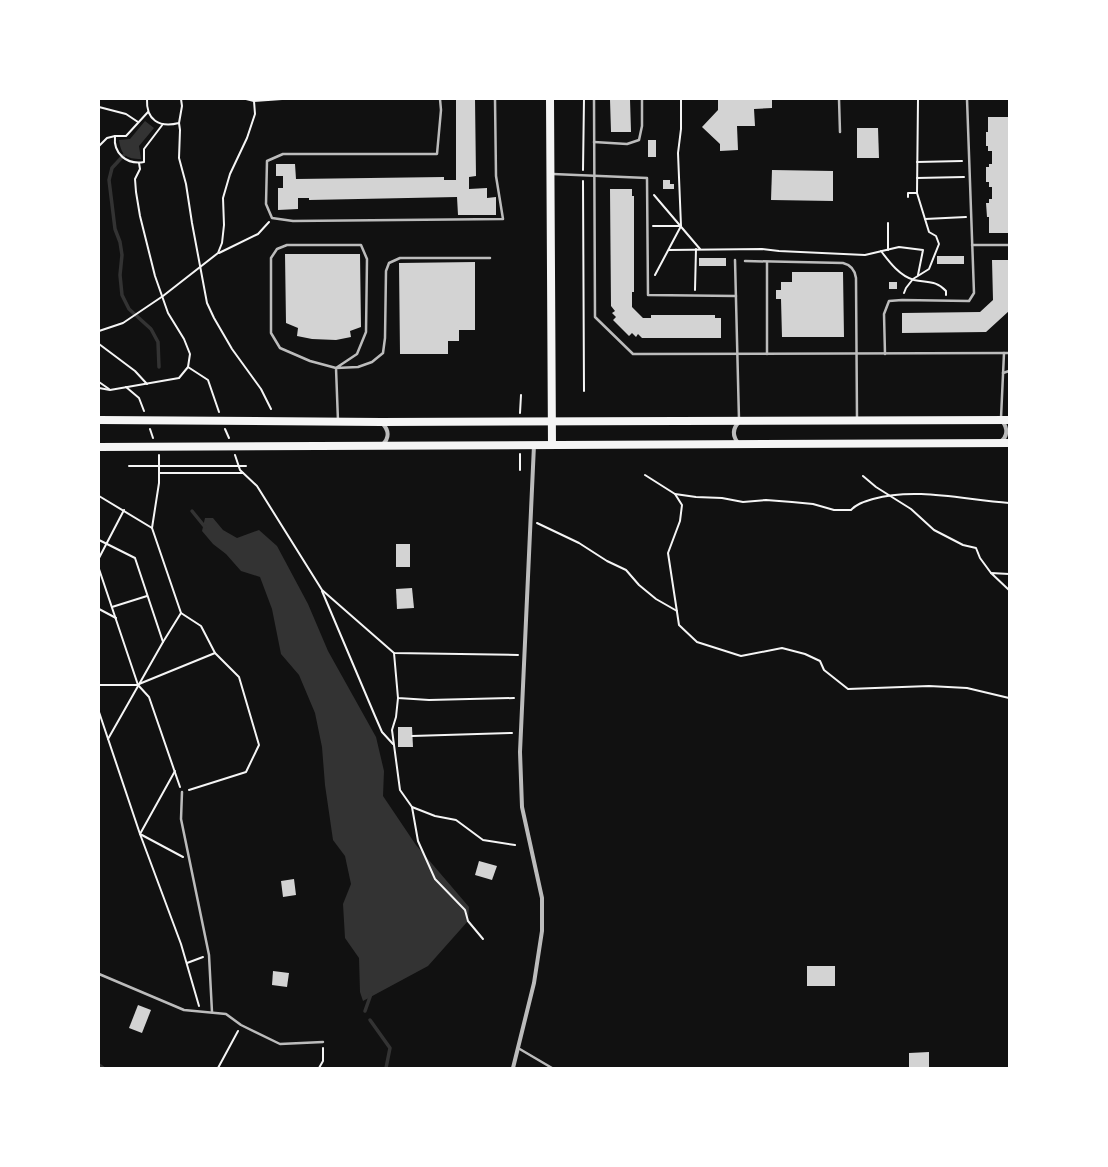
<svg xmlns="http://www.w3.org/2000/svg" width="1108" height="1167" viewBox="0 0 1108 1167" font-family="Inter,sans-serif">
<rect width="100%" height="100%" fill="#111"/>
<g fill="#333">
<path d="M145,121L154,128L139,146L141,159C126,159 121,155 119,140L130,139Z"/>
<polygon points="205,518 213,518 223,530 237,538 259,530 277,546 308,604 328,651 376,737 384,771 383,796 416,845 469,907 468,921 428,966 363,1001 360,992 359,958 345,938 343,904 351,884 345,856 333,840 325,785 322,747 315,713 299,675 281,654 272,609 260,577 241,571 226,554 213,544 202,531"/>
</g>
<g fill="none" stroke-linecap="round" stroke-linejoin="round">
<g stroke="#333" stroke-width="3.5">
<polyline points="124,155 112,168 109,180 115,229 120,242 122,255 120,275 122,295 129,309 151,329 158,342 159,367"/>
<polyline points="192,511 205,527"/>
<polyline points="365,1011 371,994"/>
<polyline points="370,1020 390,1048 386,1068"/>
<polyline points="99,1065 103,1068"/>
</g>
</g>
<g fill="#d3d3d3">
<polygon points="456,99 475,99 476,176 469,177 469,189 487,188 487,198 496,197 496,215 458,215 457,197 309,200 309,198 298,198 298,209 278,210 278,188 283,188 283,176 276,176 276,164 295,164 296,179 444,177 444,180 456,180"/>
<polygon points="610,99 630,99 631,132 611,132"/>
<polygon points="718,99 772,99 772,108 754,109 755,126 737,126 738,150 720,151 720,144 702,127 718,110"/>
<polygon points="988,117 1009,117 1009,233 989,233 989,217 987,217 986,203 989,203 989,199 992,199 992,187 989,187 989,182 986,182 986,167 989,167 989,164 992,164 992,151 988,151 988,146 986,146 986,132 988,132"/>
<polygon points="857,128 878,128 879,158 857,158"/>
<rect x="648" y="140" width="8" height="17"/>
<polygon points="772,170 833,171 833,201 771,200"/>
<polygon points="663,180 670,180 670,184 674,184 674,189 663,189"/>
<polygon points="610,189 632,189 632,196 634,196 634,292 632,292 632,307 643,318 651,318 651,315 715,315 715,318 721,318 721,338 642,338 638,334 636,337 632,333 629,336 613,320 616,317 612,313 615,311 611,306"/>
<polygon points="285,254 360,254 361,327 350,331 351,337 336,340 312,339 297,336 298,328 286,323"/>
<rect x="937" y="256" width="27" height="8"/>
<rect x="699" y="258" width="27" height="8"/>
<polygon points="992,260 1009,260 1009,311 986,332 902,333 902,313 980,312 993,300"/>
<polygon points="475,262 475,330 459,330 459,341 448,341 448,354 400,354 399,263"/>
<polygon points="792,272 843,272 844,337 782,337 781,299 776,299 776,290 781,290 781,282 792,282"/>
<rect x="889" y="282" width="8" height="7"/>
<rect x="396" y="544" width="14" height="23"/>
<polygon points="412,588 414,608 397,609 396,589"/>
<polygon points="398,727 412,727 413,747 398,747"/>
<polygon points="479,861 497,866 492,880 475,875"/>
<polygon points="294,879 296,895 283,897 281,881"/>
<rect x="807" y="966" width="28" height="20"/>
<polygon points="273,971 289,973 287,987 272,985"/>
<polygon points="138,1005 151,1010 142,1033 129,1028"/>
<polygon points="929,1052 929,1068 909,1068 909,1053"/>
</g>
<g fill="none" stroke-linecap="round" stroke-linejoin="round">
<g stroke="#f5f5f5" stroke-width="2">
<path d="M147,99C146,120 159,128 179,123L182,106L181,99"/>
<polyline points="246,99 254,101 282,99"/>
<polyline points="99,107 126,114 138,122"/>
<path d="M148,112L126,136H115C113,154 127,165 144,162V149L163,124"/>
<polyline points="179,123 180,130 179,158 186,184 192,223 207,303 214,318 232,349 261,389 271,409"/>
<polyline points="99,146 107,138 115,136"/>
<polyline points="917,162 962,161"/>
<polyline points="583,170 584,99"/>
<polyline points="917,178 964,177"/>
<polyline points="583,181 584,391"/>
<polyline points="654,195 700,249"/>
<polyline points="908,197 908,193 917,193"/>
<polyline points="925,219 966,217"/>
<polyline points="653,226 681,226"/>
<polyline points="669,250 762,249 779,251 865,255 899,247 923,250 918,275"/>
<polyline points="888,250 888,223"/>
<path d="M881,251C890,263 900,276 914,280C927,283 936,280 946,291V295"/>
<polyline points="219,253 258,234 269,222"/>
<polyline points="655,275 681,226 678,153 681,129 681,99"/>
<polyline points="695,290 696,249"/>
<polyline points="904,293 906,288 913,279 929,269 939,244 936,236 929,232 917,193 918,99"/>
<polyline points="99,331 123,323 163,296 218,253 222,243 224,225 223,198 230,174 247,138 255,114 254,101 251,99"/>
<polyline points="99,344 135,371 147,384"/>
<polyline points="188,367 208,380 219,412"/>
<polyline points="99,382 109,389"/>
<polyline points="126,387 139,398 144,411"/>
<polyline points="99,388 110,390 179,378 188,367 190,354 184,339 168,313 155,276 140,216 136,192 135,179 140,169 139,163"/>
<polyline points="520,413 521,395"/>
<polyline points="150,429 153,438"/>
<polyline points="225,429 229,438"/>
<polyline points="235,455 240,470 257,486 322,590 394,653 518,655"/>
<polyline points="129,466 246,466"/>
<polyline points="520,470 520,454"/>
<polyline points="159,473 243,473"/>
<polyline points="645,475 675,494 682,505 680,521 668,553 679,625 697,642 741,656 782,648 805,654 820,661 824,670 848,689 929,686 967,688 1009,698"/>
<polyline points="863,476 876,487 911,509 934,530 963,545 976,548 980,558 991,573"/>
<path d="M675,494L696,497L722,498L743,502L766,500L792,502L813,504L834,510H851C858,503 864,502 873,499C917,487 964,500 1009,503"/>
<polyline points="99,496 152,528 181,613 163,642"/>
<polyline points="537,523 579,543 607,561 626,570 639,585 656,599 677,611"/>
<polyline points="152,528 159,483 159,455"/>
<polyline points="99,540 135,558 163,642 108,739"/>
<polyline points="99,558 124,510"/>
<polyline points="99,569 138,685"/>
<polyline points="1009,574 991,573 1009,590"/>
<polyline points="322,591 375,716 382,732 393,744"/>
<polyline points="112,607 147,596"/>
<polyline points="99,609 116,618"/>
<polyline points="394,653 398,698 429,700 514,698"/>
<polyline points="139,684 215,653 201,626 181,613"/>
<polyline points="99,685 138,685 149,697 180,787"/>
<polyline points="398,698 396,717 392,730 400,790 412,807 435,816 456,820 483,840 515,845"/>
<polyline points="99,712 140,834 181,944 199,1006"/>
<polyline points="412,736 512,733"/>
<polyline points="175,771 140,834 183,857"/>
<polyline points="189,790 246,772 259,745 239,677 215,653"/>
<polyline points="412,807 418,841 435,879 465,910 468,921 483,939"/>
<polyline points="187,963 203,957"/>
<polyline points="218,1068 238,1031"/>
<polyline points="319,1068 323,1061 323,1048"/>
</g>
<g stroke="#bcbcbc" stroke-width="2.5">
<polyline points="440,99 441,110 437,154 283,154 267,161 266,204 272,218 293,221 503,219 496,176 495,99"/>
<polyline points="594,99 595,317 633,354 1009,353"/>
<polyline points="839,99 840,132"/>
<polyline points="594,142 627,144 639,140 642,126 642,99"/>
<polyline points="553,174 647,178 648,295 736,296"/>
<polyline points="972,245 1009,245"/>
<polyline points="735,260 739,420"/>
<path d="M745,261L843,263C851,265 855,270 856,278L857,419"/>
<polyline points="767,262 767,354"/>
<polyline points="885,354 884,314 889,301 902,300 969,301 974,293 967,99"/>
<polyline points="1003,373 1009,371"/>
<polyline points="1001,418 1004,353"/>
<polyline points="338,421 336,368 357,354 366,332 367,259 361,245 287,245 277,249 271,258 271,333 280,348 310,361 336,368 358,367 372,362 383,353 385,338 386,271 389,263 400,258 490,258"/>
<polyline points="182,792 181,819 209,955 212,1012"/>
<polyline points="99,974 184,1010 226,1014 241,1025 280,1044 323,1042"/>
<polyline points="518,1048 552,1068"/>
</g>
<g stroke="#bcbcbc" stroke-width="4">
<path d="M739,422C732,429 732,436 739,444"/>
<path d="M382,423C389,430 390,438 382,445"/>
<path d="M1000,442C1008,437 1008,428 1002,421"/>
<polyline points="513,1068 534,983 542,931 542,898 522,807 520,752 534,445"/>
</g>
<polyline stroke="#f5f5f5" stroke-width="8" points="550,99 552,445"/>
<g stroke="#f5f5f5" stroke-width="8">
<polyline points="99,420 381,422 1009,420"/>
<polyline points="99,447 1009,443"/>
</g>
</g>
<rect width="1108" height="1167" fill="none" stroke="#ffffff" stroke-width="200"/>
</svg>
